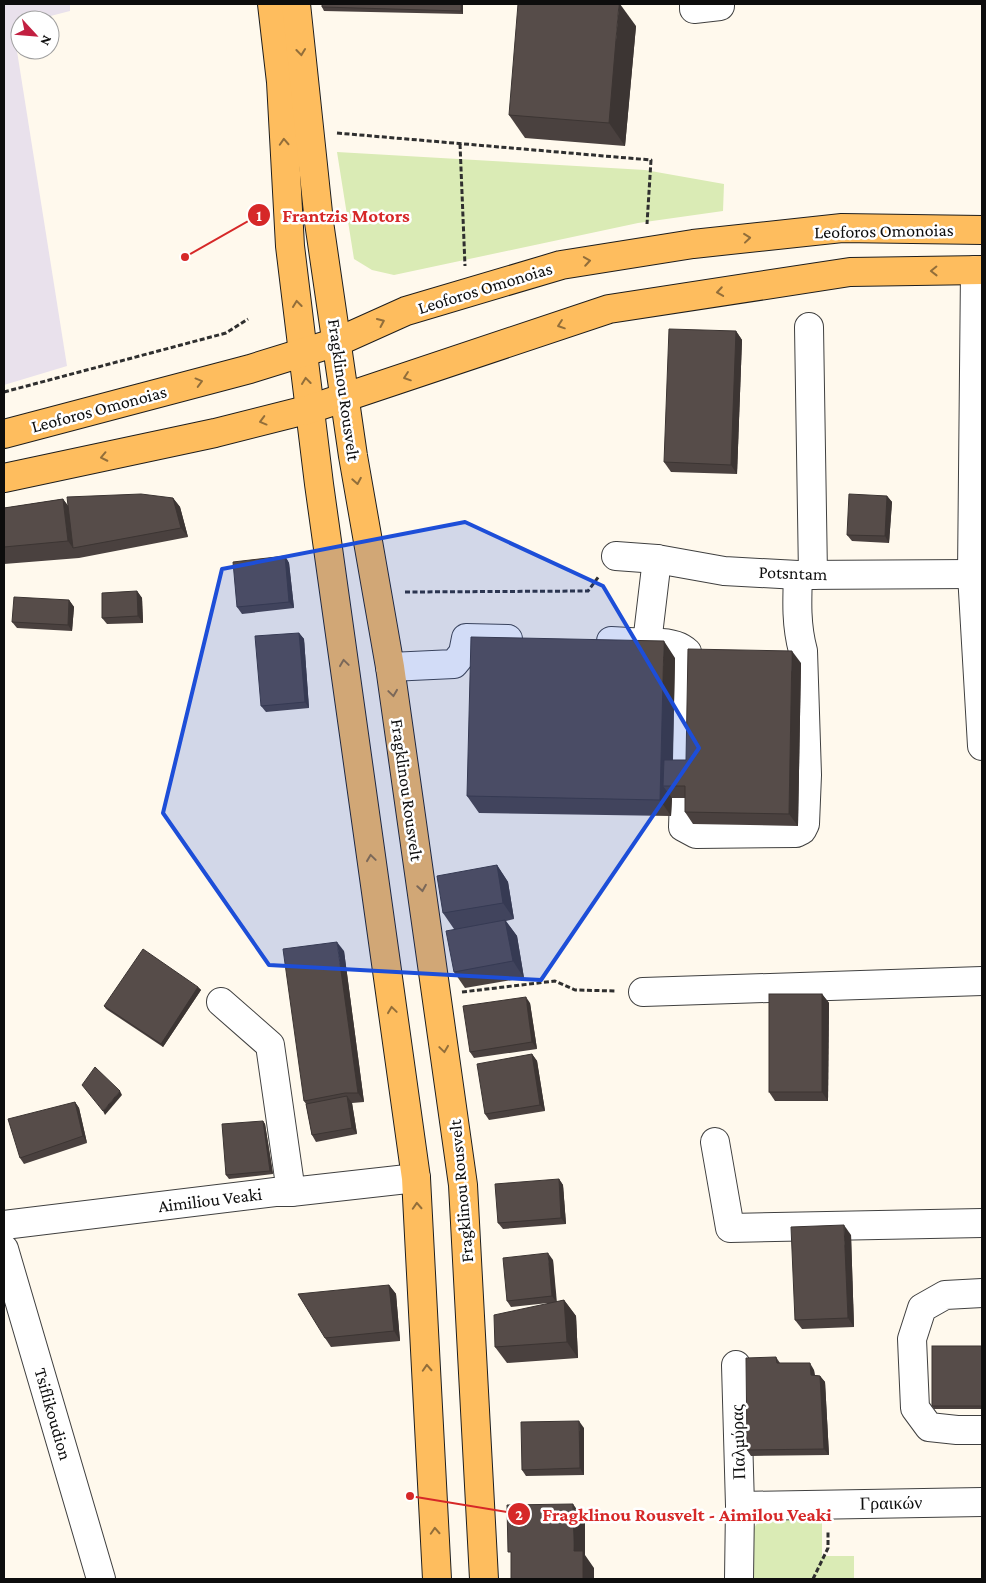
<svg xmlns="http://www.w3.org/2000/svg" width="986" height="1583" viewBox="0 0 986 1583" font-family="'Crimson Pro',serif">
<rect width="100%" height="100%" fill="#fff9ed"/>
<polygon fill="#e9e1ec" points="4,4 70,4 70,11 35,20 20,20 20,24 13,26 67,366 4,385"/>
<g fill="#daebb5">
<polygon points="337,152 645,170 724,184 723,211 638,223 394,275 372,270 354,259"/>
<path d="M822,1513V1556H854V1579H745C747,1558 745,1522 771,1514C779,1511 811,1513 822,1513Z"/>
</g>
<g fill="none" stroke-linecap="round" stroke-linejoin="round">
<g stroke="#404040" stroke-width="30">
<g id="minor">
<polyline points="694,4 694,9 720,6 720,4"/>
<polyline points="975,270 972,574 982,746"/>
<polyline points="809,327 813,575"/>
<polyline points="616,556 657,559 724,571 798,575 972,574"/>
<polyline points="611,641 647,643 657,559"/>
<path d="M647,643C660,642 677,642 687,652L684,772"/>
<polyline points="390,667 454,664 463,653 466,638 508,639"/>
<path d="M684,798L683,827L696,834L796,833L802,830L805,824L807,775L803,651C796,625 797,601 798,575"/>
<polyline points="643,992 982,981"/>
<polyline points="221,1002 270,1045 291,1192"/>
<polyline points="715,1142 730,1228 982,1223"/>
<polyline points="4,1225 275,1192 291,1192 416,1178"/>
<polyline points="4,1249 101,1579"/>
<polyline points="982,1293 945,1295 922,1308 912,1339 915,1408 929,1427 957,1430 982,1430"/>
<polyline points="736,1365 740,1506 739,1579"/>
<polyline points="740,1506 982,1502"/>
</g>
</g>
<g stroke="#1e1e1e" stroke-width="30">
<g id="major">
<polyline points="272,4 281,82 290,246 303,353 319,484 416,1178 437,1579"/>
<polyline points="296,4 319,222 353,456 390,667 463,1185 484,1579"/>
<polyline points="4,434 250,369 337,342 406,311 561,265 693,244 842,228 982,230"/>
<polyline points="4,478 215,433 310,409 609,309 850,272 982,270"/>
</g>
</g>
<g stroke="#2f2f2f" stroke-width="3" stroke-dasharray="5 2.5" stroke-linecap="butt">
<polyline points="337,133 651,160 647,224"/>
<polyline points="460,144 465,266"/>
<polyline points="4,392 226,333 248,319"/>
<polyline points="405,592 588,591 599,576"/>
<polyline points="462,992 555,981 575,990 616,991"/>
<polyline points="813,1579 828,1548 828,1532"/>
</g>
<use href="#minor" stroke="#fff" stroke-width="28"/>
<use href="#major" stroke="#febd5e" stroke-width="28"/>
</g>
<g fill="#4a413f">
<polygon points="463,4 463,14 324,11 322,7"/>
<polygon points="636,26 625,146 525,138 509,115"/>
<polygon points="736,331 742,340 737,474 671,472 664,462"/>
<polygon points="887,496 892,502 889,543 852,541 847,535"/>
<polygon points="173,498 180,507 188,537 79,558 4,564 4,508 63,499 68,506"/>
<polygon points="285,556 289,563 294,608 242,614 237,607"/>
<polygon points="137,591 142,598 143,623 107,624 102,618"/>
<polygon points="69,600 74,607 72,631 17,628 12,622"/>
<polygon points="299,633 304,639 309,708 266,712 261,706"/>
<polygon points="675,658 673,760 686,760 801,663 798,826 693,824 685,812 685,798 672,798 671,816 479,813 467,796"/>
<polygon points="497,865 508,882 514,919 506,921 517,936 524,978 465,988 454,972 454,929 443,913"/>
<polygon points="344,951 364,1102 352,1103 357,1134 316,1142 312,1135 306,1104 304,1101"/>
<polygon points="198,987 201,990 163,1047 106,1009 104,1006"/>
<polygon points="822,994 829,1003 828,1101 775,1101 769,1092"/>
<polygon points="530,1003 537,1049 474,1058 470,1052"/>
<polygon points="532,1054 537,1061 545,1111 489,1120 485,1114"/>
<polygon points="75,1102 79,1108 87,1143 24,1164 20,1158"/>
<polygon points="263,1121 265,1124 273,1174 229,1179 226,1175"/>
<polygon points="559,1179 563,1185 566,1224 503,1229 498,1223"/>
<polygon points="851,1235 854,1327 802,1329 795,1320"/>
<polygon points="553,1260 556,1302 564,1300 576,1316 578,1358 507,1363 495,1347 548,1303 511,1307 507,1301"/>
<polygon points="389,1285 396,1294 400,1341 331,1347 325,1338"/>
<polygon points="982,1346 982,1409 934,1409 932,1406"/>
<polygon points="776,1357 780,1363 814,1370 815,1375 820,1376 825,1382 829,1455 751,1456 747,1450"/>
<polygon points="584,1428 584,1475 526,1476 522,1470"/>
</g>
<g fill="#3c3533">
<polygon points="461,4 463,4 463,14 461,11"/>
<polygon points="619,4 620,4 636,26 625,146 609,123"/>
<polygon points="736,331 742,340 737,474 731,465"/>
<polygon points="887,496 892,502 889,543 885,536"/>
<polygon points="173,498 180,507 188,537 181,528"/>
<polygon points="63,499 75,515 73,548 68,541"/>
<polygon points="285,556 289,563 294,608 289,602"/>
<polygon points="137,591 142,598 143,623 138,616"/>
<polygon points="69,600 74,607 72,631 68,625"/>
<polygon points="299,633 304,639 309,708 305,702"/>
<polygon points="664,641 675,658 672,786 663,786 672,798 671,816 660,800"/>
<polygon points="792,651 801,663 798,826 789,814"/>
<polygon points="497,865 508,882 514,919 503,903"/>
<polygon points="505,920 517,936 524,978 513,961"/>
<polygon points="337,942 344,951 364,1102 358,1093"/>
<polygon points="198,987 201,990 163,1047 161,1044"/>
<polygon points="822,994 829,1003 828,1101 822,1092"/>
<polygon points="526,997 530,1003 537,1049 532,1042"/>
<polygon points="532,1054 537,1061 545,1111 540,1105"/>
<polygon points="120,1091 122,1095 105,1115 103,1111"/>
<polygon points="347,1096 352,1103 357,1134 352,1128"/>
<polygon points="75,1102 79,1108 87,1143 83,1136"/>
<polygon points="263,1121 265,1124 273,1174 270,1171"/>
<polygon points="559,1179 563,1185 566,1224 561,1218"/>
<polygon points="844,1225 851,1235 854,1327 848,1318"/>
<polygon points="548,1253 553,1260 557,1303 552,1296"/>
<polygon points="389,1285 396,1294 400,1341 394,1331"/>
<polygon points="564,1300 576,1316 578,1358 567,1342"/>
<polygon points="810,1363 814,1370 815,1382 811,1375"/>
<polygon points="820,1376 825,1382 829,1455 824,1449"/>
<polygon points="579,1421 584,1428 584,1475 580,1468"/>
<polygon points="573,1504 585,1521 585,1555 594,1568 594,1579 583,1579 574,1551"/>
</g>
<g fill="#564c49" stroke="#3c3533">
<polygon points="322,4 461,4 461,11 322,7"/>
<polygon points="518,4 619,4 609,123 509,115"/>
<polygon points="669,329 736,331 731,465 664,462"/>
<polygon points="141,494 173,498 181,528 73,548 67,497"/>
<polygon points="849,494 887,496 885,536 847,535"/>
<polygon points="63,499 68,541 4,547 4,508"/>
<polygon points="285,556 289,602 237,607 233,562"/>
<polygon points="137,591 138,616 102,618 102,593"/>
<polygon points="14,597 69,600 68,625 12,622"/>
<polygon points="299,633 305,702 261,706 255,636"/>
<polygon points="471,637 664,641 660,800 467,796"/>
<polygon points="688,649 792,651 789,814 685,812 685,786 663,786 664,760 686,760"/>
<polygon points="497,865 503,903 443,913 437,876"/>
<polygon points="505,920 513,961 454,972 446,931"/>
<polygon points="337,942 358,1093 345,1093 304,1101 283,949"/>
<polygon points="143,949 198,987 161,1044 104,1006"/>
<rect x="769" y="994" width="53" height="98"/>
<polygon points="526,997 532,1042 470,1052 463,1006"/>
<polygon points="532,1054 540,1105 485,1114 477,1064"/>
<polygon points="95,1067 120,1091 103,1111 82,1085"/>
<polygon points="347,1096 352,1128 312,1135 306,1104"/>
<polygon points="75,1102 83,1136 20,1158 8,1119"/>
<polygon points="263,1121 270,1171 226,1175 222,1124"/>
<polygon points="559,1179 561,1218 498,1223 495,1184"/>
<polygon points="844,1225 848,1318 795,1320 791,1227"/>
<polygon points="548,1253 552,1296 507,1301 503,1258"/>
<polygon points="389,1285 394,1331 325,1338 298,1294"/>
<polygon points="564,1300 567,1342 495,1347 494,1315"/>
<rect x="932" y="1346" width="50" height="60"/>
<polygon points="776,1357 777,1363 810,1363 811,1375 820,1376 824,1449 747,1450 746,1358"/>
<polygon points="579,1421 580,1468 522,1470 521,1422"/>
<polygon points="573,1504 574,1551 583,1551 583,1579 511,1579 511,1552 508,1552 507,1505"/>
</g>
<defs><path id="oneway-chevron" d="M-2-3.5L2.5 0L-2 3.5" fill="none" stroke-width="1.6" stroke-linecap="round" stroke-linejoin="round" transform="scale(1.25)"/></defs>
<g stroke="#926e3a">
<use href="#oneway-chevron" transform="translate(301 52) rotate(84)"/>
<use href="#oneway-chevron" transform="translate(284 142) rotate(-93)"/>
<use href="#oneway-chevron" transform="translate(747 238) rotate(-6)"/>
<use href="#oneway-chevron" transform="translate(587 261) rotate(-9)"/>
<use href="#oneway-chevron" transform="translate(934 271) rotate(179)"/>
<use href="#oneway-chevron" transform="translate(720 292) rotate(171)"/>
<use href="#oneway-chevron" transform="translate(297 304) rotate(-97)"/>
<use href="#oneway-chevron" transform="translate(381 322) rotate(-24)"/>
<use href="#oneway-chevron" transform="translate(561 325) rotate(161)"/>
<use href="#oneway-chevron" transform="translate(407 377) rotate(161)"/>
<use href="#oneway-chevron" transform="translate(306 381) rotate(-97)"/>
<use href="#oneway-chevron" transform="translate(199 382) rotate(-15)"/>
<use href="#oneway-chevron" transform="translate(263 421) rotate(165)"/>
<use href="#oneway-chevron" transform="translate(104 457) rotate(168)"/>
<use href="#oneway-chevron" transform="translate(357 481) rotate(80)"/>
<use href="#oneway-chevron" transform="translate(344 663) rotate(-98)"/>
<use href="#oneway-chevron" transform="translate(393 693) rotate(82)"/>
<use href="#oneway-chevron" transform="translate(371 858) rotate(-98)"/>
<use href="#oneway-chevron" transform="translate(422 888) rotate(81)"/>
<use href="#oneway-chevron" transform="translate(392 1010) rotate(-98)"/>
<use href="#oneway-chevron" transform="translate(444 1049) rotate(82)"/>
<use href="#oneway-chevron" transform="translate(417 1206) rotate(-93)"/>
<use href="#oneway-chevron" transform="translate(427 1368) rotate(-93)"/>
<use href="#oneway-chevron" transform="translate(435 1531) rotate(-93)"/>
</g>
<path fill="#1d4ed8" fill-opacity="0.2" stroke="#1d4ed8" stroke-width="4" stroke-linejoin="round" d="M465,522L603,586L699,748L541,980L269,965L163,813L222,569Z"/>
<g text-anchor="middle" dominant-baseline="central" stroke-width="5" stroke-linejoin="round" paint-order="stroke">
<g font-size="18" fill="#0d0d0d" stroke="#fff">
<text transform="translate(884 231) rotate(-1)">Leoforos Omonoias</text>
<text transform="translate(485 288) rotate(-17)">Leoforos Omonoias</text>
<text transform="translate(344 390) rotate(82)">Fragklinou Rousvelt</text>
<text transform="translate(99 409) rotate(-15)">Leoforos Omonoias</text>
<text transform="translate(793 573) rotate(2)">Potsntam</text>
<text transform="translate(407 790) rotate(82)">Fragklinou Rousvelt</text>
<text transform="translate(461 1191) rotate(-95)">Fragklinou Rousvelt</text>
<text transform="translate(210 1200) rotate(-7)">Aimiliou Veaki</text>
<text transform="translate(53 1414) rotate(74)">Tsiflikoudion</text>
<text transform="translate(738 1442) rotate(-92)">Παλμύρας</text>
<text transform="translate(891 1503) rotate(-1)">Γραικών</text>
</g>
</g>
<path fill="none" stroke="#d62828" stroke-width="2" d="M185 257L259 215M410 1496L519 1514"/>
<g fill="#d62828" stroke="#fff" stroke-width="2">
<circle cx="185" cy="257" r="5"/>
<circle cx="410" cy="1496" r="5"/>
<circle cx="259" cy="215" r="12"/>
<circle cx="519" cy="1514" r="12"/>
</g>
<g font-size="15" text-anchor="middle" font-weight="bold" fill="#fff">
<text x="259" y="221">1</text>
<text x="519" y="1520">2</text>
</g>
<g font-size="19" text-anchor="middle" font-weight="bold" fill="#d62828" stroke="#fff" stroke-width="5" stroke-linejoin="round" paint-order="stroke">
<text x="346" y="222">Frantzis Motors</text>
<text x="687" y="1521">Fragklinou Rousvelt - Aimilou Veaki</text>
</g>
<rect width="986" height="1583" fill="none" stroke="#0d0d0d" stroke-width="10"/>
<g transform="translate(35 35) rotate(116)"><circle r="24" fill="#ffffff" stroke="#9e9e9e"/>
<path d="M0-4L9 19L0 12L-9 19Z" fill="#c22041"/>
<text y="-8" font-size="14" font-weight="bold" text-anchor="middle" fill="#0d0d0d">N</text>
</g>
</svg>
